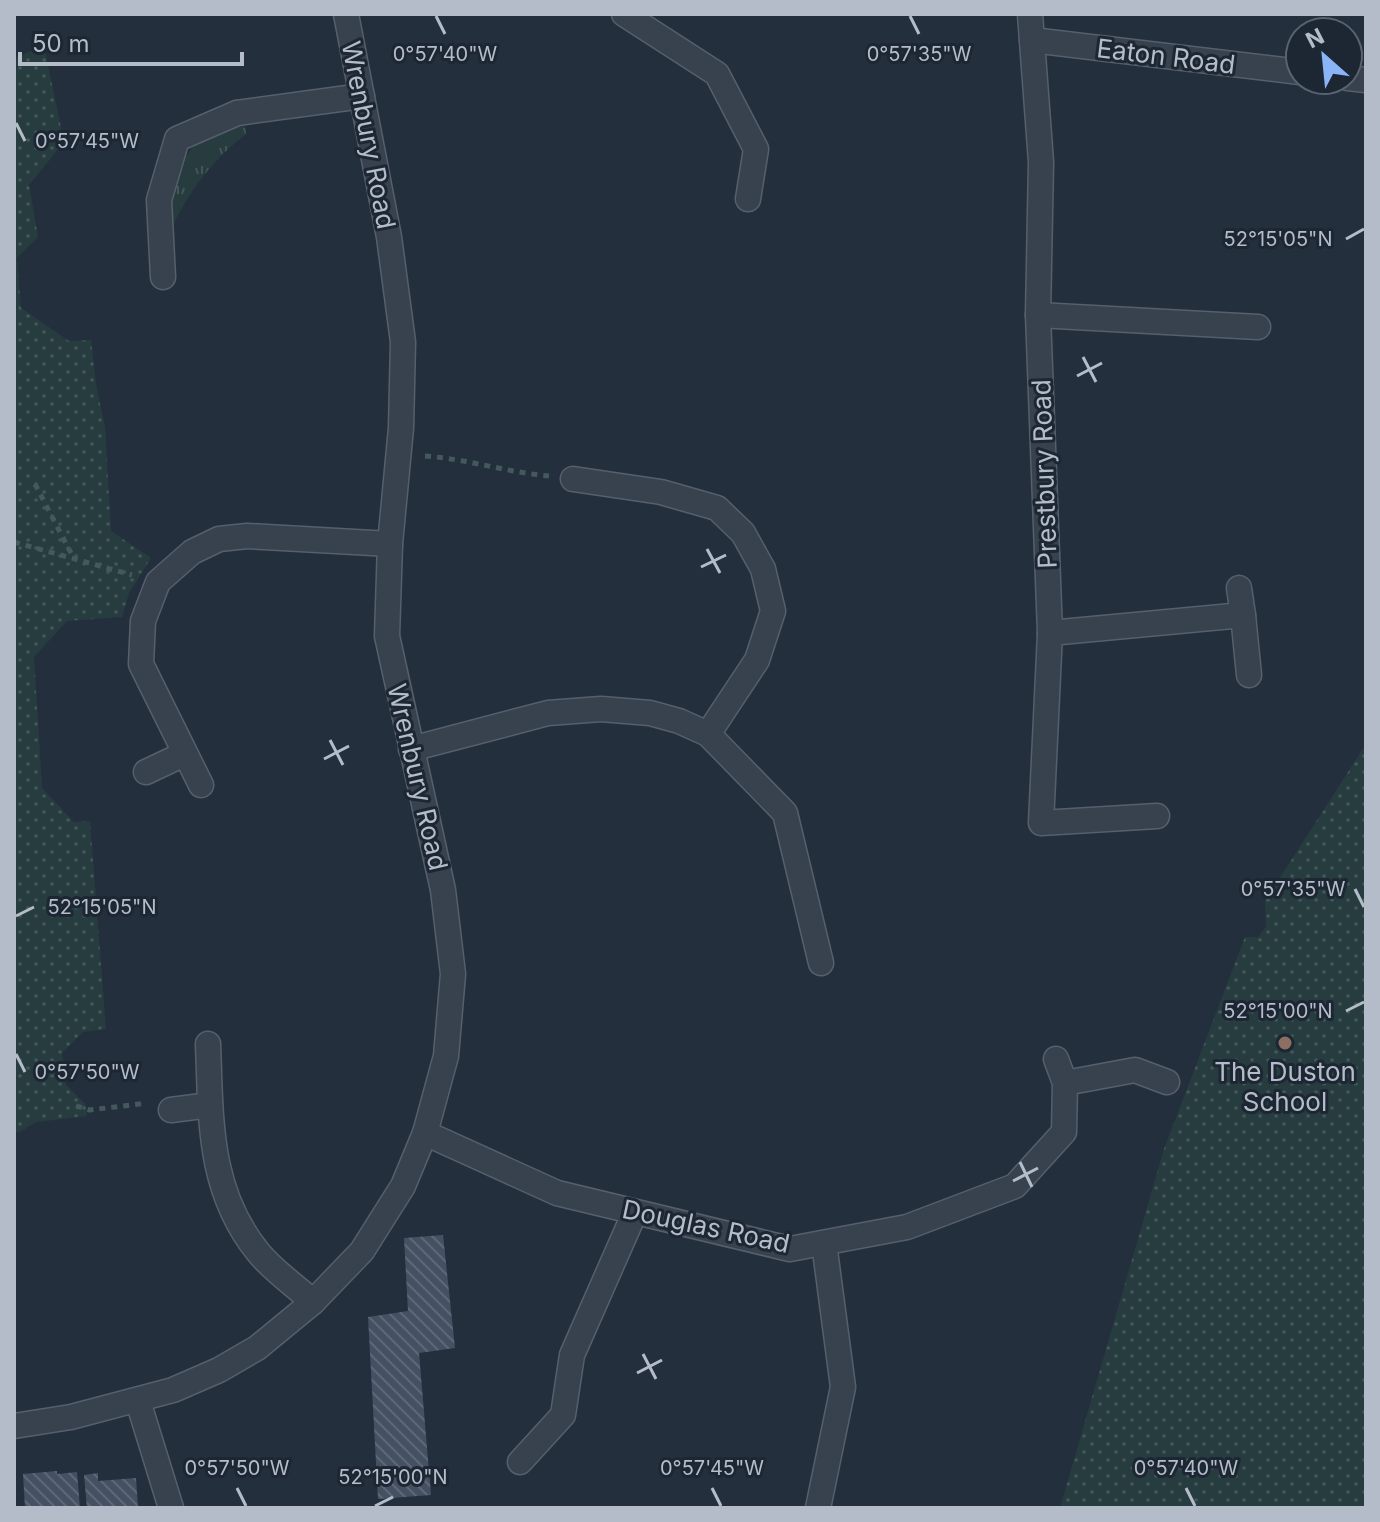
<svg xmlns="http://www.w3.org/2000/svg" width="1380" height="1522" viewBox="0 0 1380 1522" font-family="Inter,sans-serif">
<defs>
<pattern id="grass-tufts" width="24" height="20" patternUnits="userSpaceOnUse" patternTransform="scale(2)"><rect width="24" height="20" fill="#263c3f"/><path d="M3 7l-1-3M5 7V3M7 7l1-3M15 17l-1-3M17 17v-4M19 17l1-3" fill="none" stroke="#435659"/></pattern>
<pattern id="park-dots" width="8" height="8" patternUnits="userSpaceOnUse" patternTransform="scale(2)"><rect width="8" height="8" fill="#263c3f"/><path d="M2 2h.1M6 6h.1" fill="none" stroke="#435659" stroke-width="1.8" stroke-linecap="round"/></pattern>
<pattern id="building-back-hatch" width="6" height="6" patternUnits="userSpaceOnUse" patternTransform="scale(2)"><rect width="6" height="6" fill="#455162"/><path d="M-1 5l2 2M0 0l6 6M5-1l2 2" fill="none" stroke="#5d6877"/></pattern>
</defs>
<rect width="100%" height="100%" fill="#242f3e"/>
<path fill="url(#grass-tufts)" d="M245,125L246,134C214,159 191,188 173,225L169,199L176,171L194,145L214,132Z"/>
<g fill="url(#park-dots)">
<polygon points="44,46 64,142 29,185 38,237 17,258 21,308 69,341 91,340 96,384 105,427 111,531 151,558 129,593 122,617 67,621 34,657 42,788 74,822 90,821 106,1029 83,1032 62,1053 66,1085 86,1105 87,1116 36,1122 20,1132 14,1132 14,58"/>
<polygon points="1366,744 1366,1508 1060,1508 1164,1149 1245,937 1258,937 1266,927 1265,901"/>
</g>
<g fill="url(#building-back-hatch)">
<polygon points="443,1235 455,1348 419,1353 431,1495 378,1499 368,1317 408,1311 404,1238"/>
<polygon points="57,1471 57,1474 77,1472 80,1508 25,1508 23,1474"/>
<polygon points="98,1473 98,1481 136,1478 138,1508 87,1508 84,1475"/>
</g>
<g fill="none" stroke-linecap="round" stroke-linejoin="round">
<g stroke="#565f6c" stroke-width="27">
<g id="minor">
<polyline points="624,14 717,74 756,149 748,199"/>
<polyline points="1030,14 1041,162 1038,315 1050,633 1041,823 1157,816"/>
<polyline points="1032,40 1300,72"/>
<polyline points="1348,78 1366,80"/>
<polyline points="163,277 159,200 177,139 237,113 362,96"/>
<polyline points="1038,315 1258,327"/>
<polyline points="573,479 661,492 717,508 743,533 763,569 773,611 757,660 708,734"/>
<polyline points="1239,588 1243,615"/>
<polyline points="1050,633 1243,615 1249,675"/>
<polyline points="411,749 548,713 601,709 650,713 679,721 708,734 785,813 821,963"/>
<polyline points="146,772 184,754"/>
<polyline points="201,785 141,664 143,621 158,582 192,552 219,539 247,536 390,544"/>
<path d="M208,1044C211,1120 208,1190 258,1252C273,1271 296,1286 313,1302"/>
<polyline points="1065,1083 1135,1070 1167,1082"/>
<polyline points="171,1110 210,1105"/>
<polyline points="425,1133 557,1193 790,1249 907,1227 1015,1186 1064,1132 1065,1083 1056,1059"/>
<polyline points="138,1401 171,1508"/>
<polyline points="14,1426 71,1417 173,1390 219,1370 257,1348 313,1302 362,1251 403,1186 425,1133 446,1056 453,974 443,890 387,636 390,544 401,428 403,342 389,237 346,14"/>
<polyline points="520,1462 563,1415 572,1355 635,1212"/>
<polyline points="818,1508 843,1387 824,1243"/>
</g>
</g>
<g stroke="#44595c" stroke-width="5" stroke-dasharray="6 6" stroke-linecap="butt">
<path d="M425,456C467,459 506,472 549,476"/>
<polyline points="35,484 74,559"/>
<polyline points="14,542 132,575"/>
<polyline points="76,1106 90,1110 147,1103"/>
</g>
<use href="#minor" stroke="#38414e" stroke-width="24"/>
</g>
<path fill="none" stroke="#b4bcc9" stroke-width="3" d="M436,16L445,34M910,16L919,34M16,123L25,141M1346,239L1364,229M1083,357L1096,382M1077,376L1102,363M707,549L720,573M701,567L726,555M330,740L343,765M324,759L349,746M1355,889L1364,907M16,916L34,907M1346,1011L1364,1002M16,1054L25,1072M1020,1162L1032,1187M1013,1181L1038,1168M643,1354L656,1379M637,1373L662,1360M237,1488L246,1506M712,1488L721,1506M1186,1488L1195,1506M375,1506L393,1497"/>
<circle fill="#8d6e63" stroke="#1d2633" stroke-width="3" cx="1285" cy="1043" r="8"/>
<g text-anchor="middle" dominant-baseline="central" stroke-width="6" stroke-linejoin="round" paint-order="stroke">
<g font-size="26" fill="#b4bcc9" stroke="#1d2633">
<text transform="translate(1166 56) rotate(7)">Eaton Road</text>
<text transform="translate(369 135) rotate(79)">Wrenbury Road</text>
<text transform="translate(1044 474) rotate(-92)">Prestbury Road</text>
<text transform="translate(418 777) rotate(77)">Wrenbury Road</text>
<text transform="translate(706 1226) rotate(12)">Douglas Road</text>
</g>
<g font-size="26" fill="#b4bcc9" stroke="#1d2633">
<text x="1285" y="1071">The Duston<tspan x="1285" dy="30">School</tspan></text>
</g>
</g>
<g font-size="20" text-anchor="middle" fill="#b4bcc9" stroke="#1d2633" stroke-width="6" stroke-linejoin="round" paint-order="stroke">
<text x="445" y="61">0°57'40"W</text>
<text x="919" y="61">0°57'35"W</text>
<text x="87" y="148">0°57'45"W</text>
<text x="1278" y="246">52°15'05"N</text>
<text x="1293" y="896">0°57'35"W</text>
<text x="102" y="914">52°15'05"N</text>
<text x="1278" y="1018">52°15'00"N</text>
<text x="87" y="1079">0°57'50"W</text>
<text x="237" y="1475">0°57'50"W</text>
<text x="712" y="1475">0°57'45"W</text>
<text x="1186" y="1475">0°57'40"W</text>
<text x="393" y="1484">52°15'00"N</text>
</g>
<rect width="1380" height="1522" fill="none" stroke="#b4bcc9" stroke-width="32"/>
<g transform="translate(1324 56) rotate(333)"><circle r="38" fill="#1d2633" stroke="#59626f" stroke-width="2"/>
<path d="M0-6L14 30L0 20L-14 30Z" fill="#8ab4f8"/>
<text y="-12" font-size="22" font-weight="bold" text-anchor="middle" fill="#b4bcc9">N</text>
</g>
<path d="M20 52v12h222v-12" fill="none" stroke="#b4bcc9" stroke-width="4"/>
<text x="32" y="52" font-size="24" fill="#b4bcc9" stroke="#1d2633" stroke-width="6" paint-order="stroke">50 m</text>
</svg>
